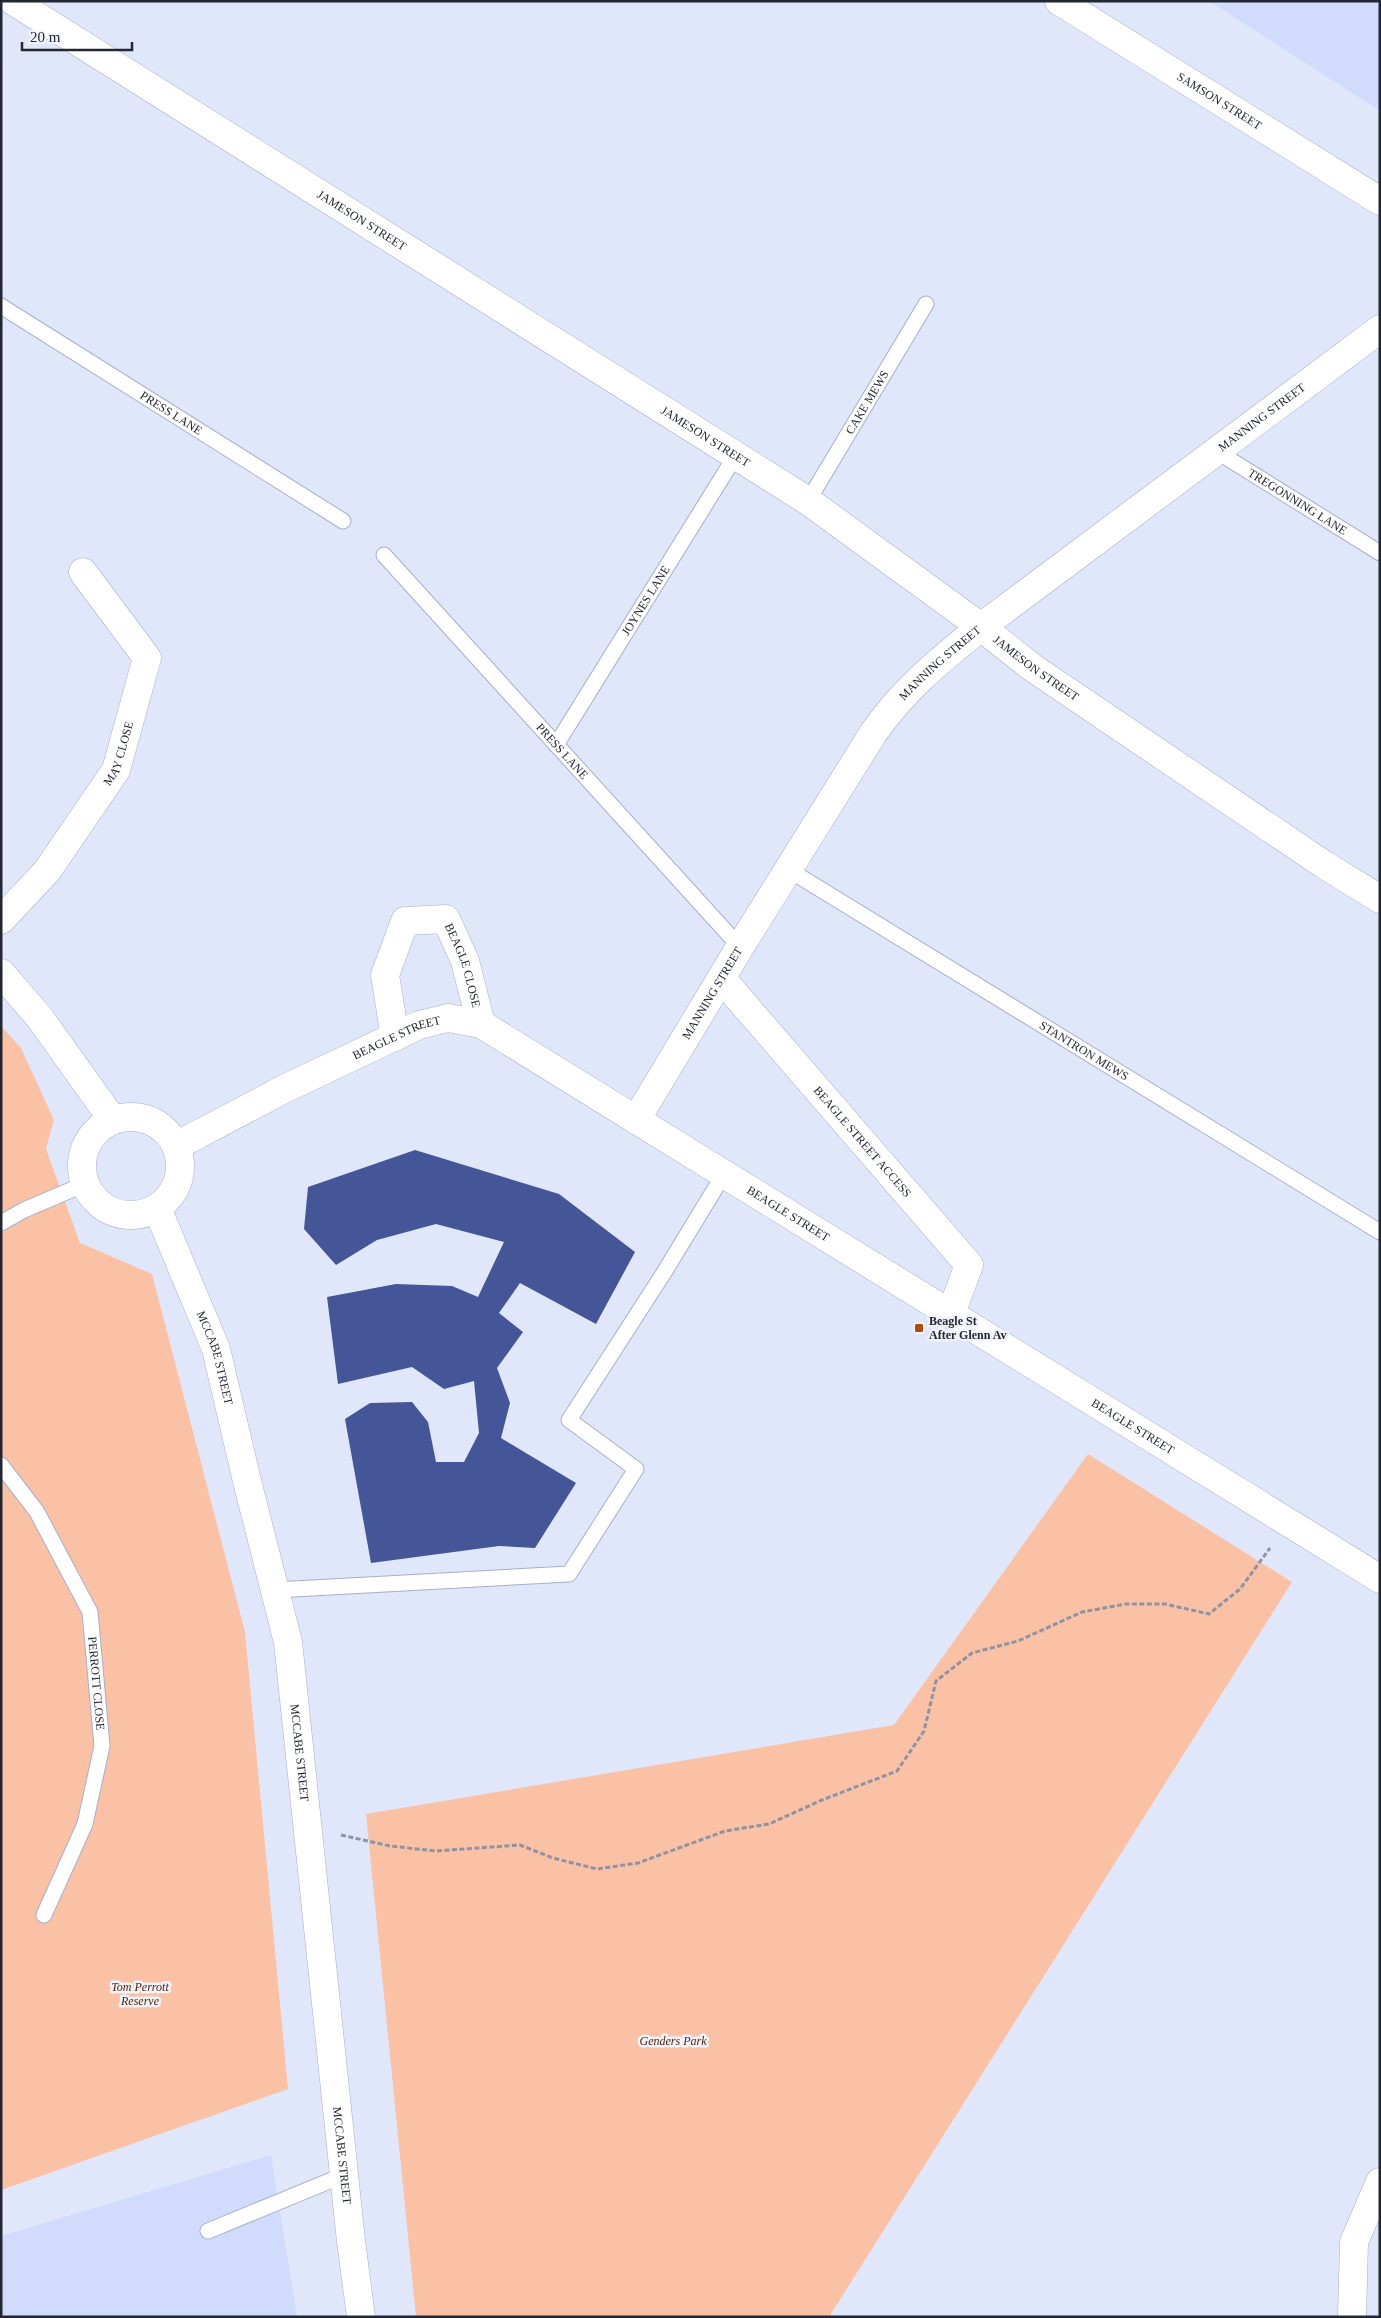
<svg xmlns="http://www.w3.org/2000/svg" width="1381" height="2318" viewBox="0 0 1381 2318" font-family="'Times New Roman',serif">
<rect width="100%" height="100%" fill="#e0e7fa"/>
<g fill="#d1dbfb">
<polygon points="1209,1 1380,1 1380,111"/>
<polygon points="271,2155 297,2317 1,2317 1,2236"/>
</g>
<g fill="#fac1a5">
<polygon points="1,1026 21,1048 54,1120 46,1149 80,1243 152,1274 245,1632 288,2089 1,2190"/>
<polygon points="1088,1454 1292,1582 829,2317 416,2317 366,1814 894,1725"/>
</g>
<polygon fill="#445598" points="415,1150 559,1194 635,1252 596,1324 520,1283 499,1313 523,1332 497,1368 510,1403 501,1438 576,1483 535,1548 499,1546 371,1563 345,1419 370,1403 412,1402 428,1422 436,1462 464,1462 479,1433 474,1381 444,1389 412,1367 338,1384 327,1297 396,1284 452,1286 478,1297 504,1242 436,1224 377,1240 336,1265 304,1229 308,1187"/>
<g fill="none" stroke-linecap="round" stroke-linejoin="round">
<g stroke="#a5afce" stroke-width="17">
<g id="lane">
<path id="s1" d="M1,306L343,521"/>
<path id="s2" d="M1216,451L1380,553"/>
<path id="s3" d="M808,501L926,304"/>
<path id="s4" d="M384,555L740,947"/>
<path id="s5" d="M556,745L736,455"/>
<path id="s6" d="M789,870L1380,1232"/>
<polyline points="1,1223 24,1210 85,1184"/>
<path id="s7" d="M1,1465L37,1512L90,1612L102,1746L85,1824L44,1915"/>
<polyline points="275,1590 569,1574 636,1469 569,1420 665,1271 724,1174"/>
<polyline points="208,2231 344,2175"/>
</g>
</g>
<g stroke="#a5afce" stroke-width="29">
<g id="street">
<path id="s8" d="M13,1L808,501L981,627L1033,668L1323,864L1380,899"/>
<path id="s9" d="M1059,1L1380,201"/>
<path id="s10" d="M1,920L47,871L116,770L147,658L83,572"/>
<path id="s11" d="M722,979L969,1265L951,1313"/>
<path id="s12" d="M395,1037L385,975L405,921L446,919L465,961L481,1024"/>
<path id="s13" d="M636,1120L740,947L874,732C906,687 939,661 981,627L1380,329"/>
<path id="s14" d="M176,1146L284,1089L419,1025L448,1018L481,1024L1380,1579"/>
<polyline points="1352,2317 1354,2242 1380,2182"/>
</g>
</g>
<g stroke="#a5afce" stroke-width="29">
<g id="secondary">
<polyline points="1,973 40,1018 112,1119"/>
<circle cx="131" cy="1166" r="49"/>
<path id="s15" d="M157,1208L216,1349L247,1481L288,1642L351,2241L361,2317"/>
</g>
</g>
<polyline stroke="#8d93a3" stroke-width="3" stroke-dasharray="5 2.5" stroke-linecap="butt" points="341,1835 390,1846 436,1851 520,1845 553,1858 597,1869 638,1863 725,1831 769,1824 822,1800 897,1771 924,1731 936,1681 972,1653 1018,1641 1082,1612 1126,1604 1165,1604 1209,1614 1240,1589 1270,1548"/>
<use href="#lane" stroke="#fff" stroke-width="15"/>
<use href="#street" stroke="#fff" stroke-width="28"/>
<use href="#secondary" stroke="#fff" stroke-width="28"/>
</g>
<rect fill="#af4e0c" stroke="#f2f4fb" stroke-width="2" x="914" y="1323" width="10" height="10" rx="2.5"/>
<g text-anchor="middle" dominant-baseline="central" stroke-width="5" stroke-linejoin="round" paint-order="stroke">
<g font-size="12" fill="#232733" stroke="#f2f4fb">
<text stroke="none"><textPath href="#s9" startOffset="189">SAMSON STREET</textPath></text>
<text stroke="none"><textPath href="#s8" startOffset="412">JAMESON STREET</textPath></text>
<text stroke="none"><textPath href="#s3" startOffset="115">CAKE MEWS</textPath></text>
<text stroke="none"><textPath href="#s1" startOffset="201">PRESS LANE</textPath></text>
<text stroke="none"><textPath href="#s13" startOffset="956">MANNING STREET</textPath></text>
<text stroke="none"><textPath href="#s8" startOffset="818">JAMESON STREET</textPath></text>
<text stroke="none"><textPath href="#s2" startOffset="96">TREGONNING LANE</textPath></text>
<text stroke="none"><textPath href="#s5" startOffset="170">JOYNES LANE</textPath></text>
<text stroke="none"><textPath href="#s13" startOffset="551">MANNING STREET</textPath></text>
<text stroke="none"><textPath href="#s8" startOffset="1222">JAMESON STREET</textPath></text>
<text stroke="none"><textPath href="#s4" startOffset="265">PRESS LANE</textPath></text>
<text stroke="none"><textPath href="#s10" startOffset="206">MAY CLOSE</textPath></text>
<text stroke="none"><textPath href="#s12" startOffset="211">BEAGLE CLOSE</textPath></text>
<text stroke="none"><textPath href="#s13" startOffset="148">MANNING STREET</textPath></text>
<text stroke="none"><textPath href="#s14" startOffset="246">BEAGLE STREET</textPath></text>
<text stroke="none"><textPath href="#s6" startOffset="346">STANTRON MEWS</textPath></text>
<text stroke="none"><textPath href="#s11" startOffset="215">BEAGLE STREET ACCESS</textPath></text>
<text stroke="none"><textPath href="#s14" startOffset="696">BEAGLE STREET</textPath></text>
<text stroke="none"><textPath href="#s15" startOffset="161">MCCABE STREET</textPath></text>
<text stroke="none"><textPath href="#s14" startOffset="1101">BEAGLE STREET</textPath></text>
<text stroke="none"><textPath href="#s7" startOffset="244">PERROTT CLOSE</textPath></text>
<text stroke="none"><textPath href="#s15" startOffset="566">MCCABE STREET</textPath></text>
<text stroke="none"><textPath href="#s15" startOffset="971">MCCABE STREET</textPath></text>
</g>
<g font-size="12" font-weight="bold" fill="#232733" stroke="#f2f4fb" text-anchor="start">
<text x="929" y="1321">Beagle St<tspan x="929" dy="14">After Glenn Av</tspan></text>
</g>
<g font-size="12" font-style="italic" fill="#542204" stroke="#f2f4fb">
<text x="140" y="1987">Tom Perrott<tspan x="140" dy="14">Reserve</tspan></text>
<text x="673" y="2041">Genders Park</text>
</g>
</g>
<rect width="1381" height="2318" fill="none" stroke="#232733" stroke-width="5"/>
<path d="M22 42v8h110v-8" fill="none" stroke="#232733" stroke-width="2.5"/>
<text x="30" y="42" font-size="15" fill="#232733" stroke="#f2f4fb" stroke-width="4" paint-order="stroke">20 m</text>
</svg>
